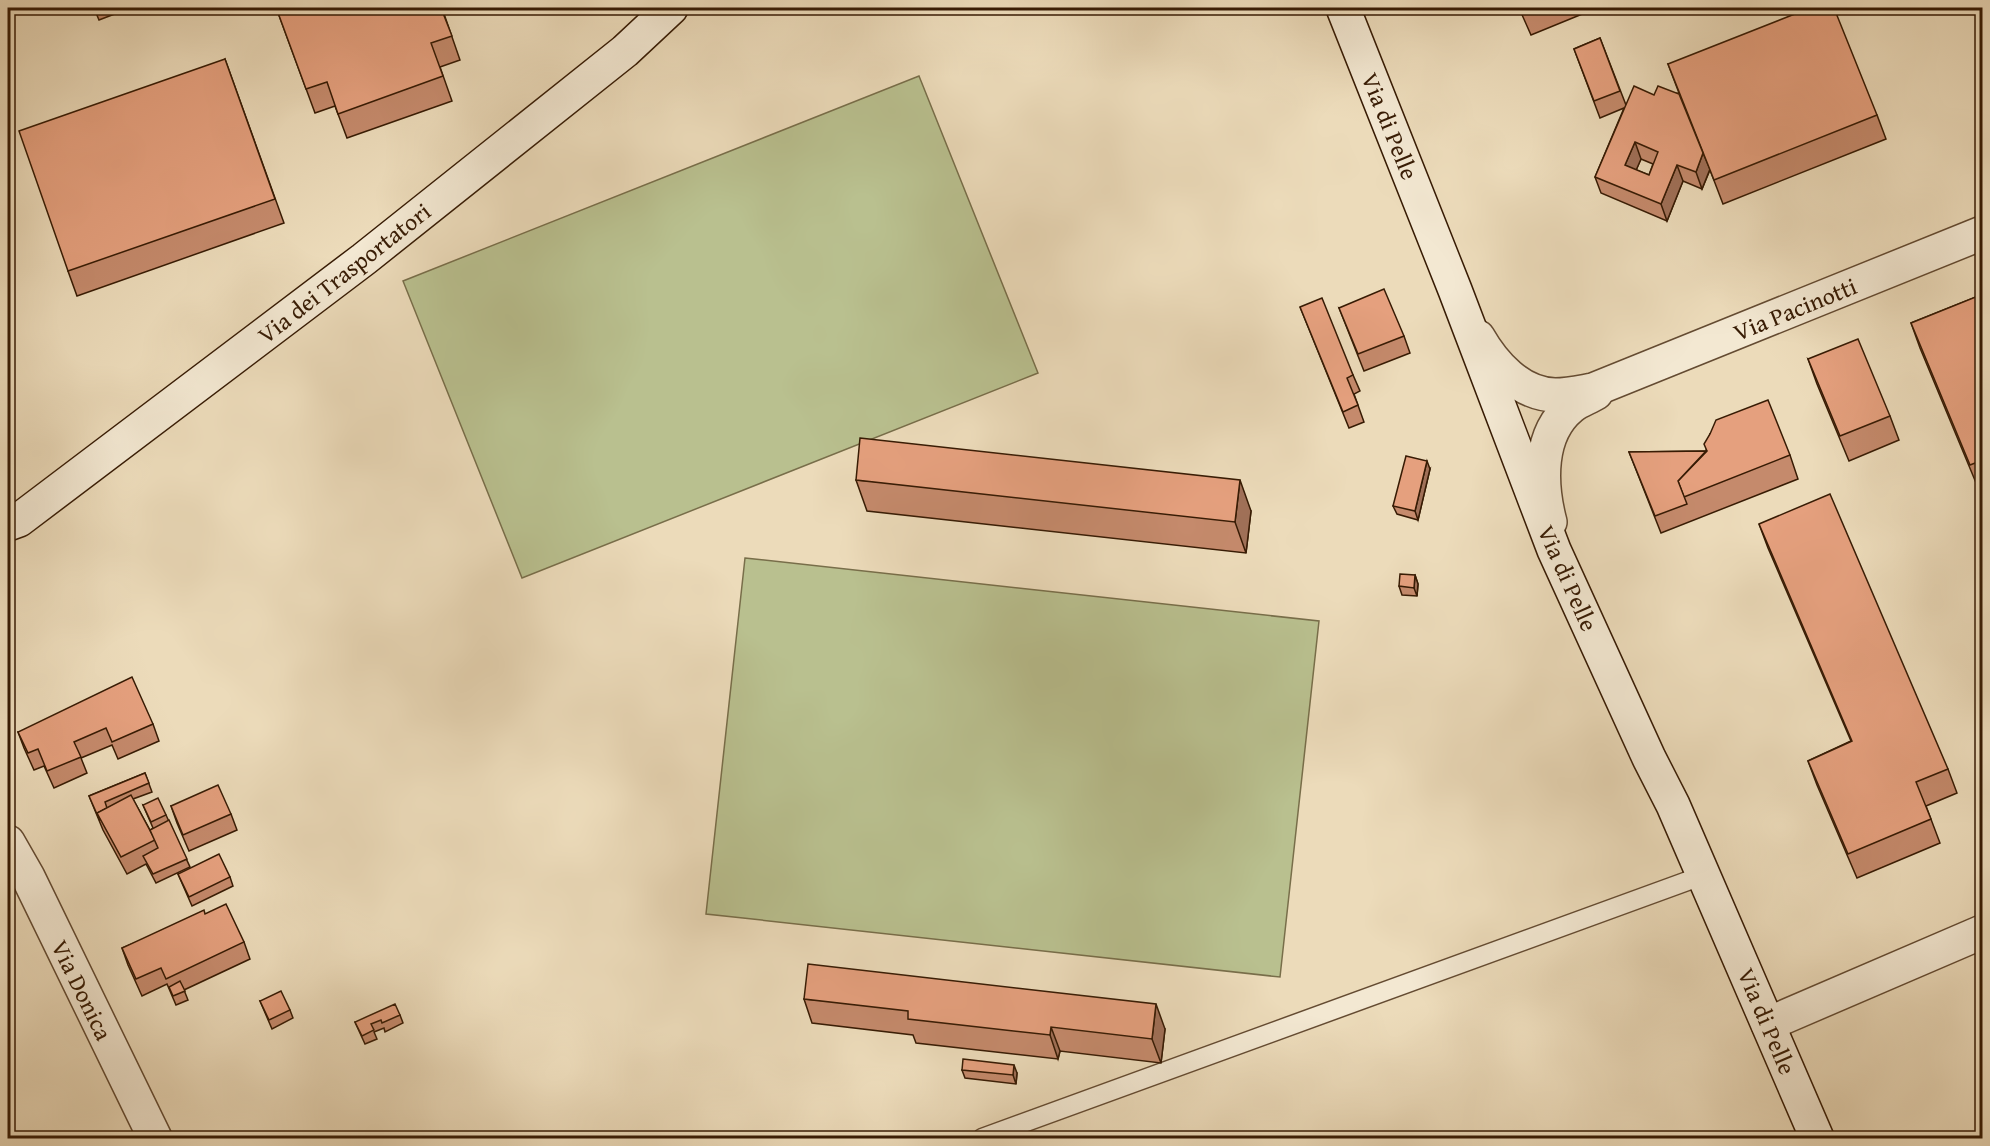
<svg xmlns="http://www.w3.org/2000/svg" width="1990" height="1146" viewBox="0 0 1990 1146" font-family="'Gentium Book Plus',serif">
<rect width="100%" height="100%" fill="#ecdbba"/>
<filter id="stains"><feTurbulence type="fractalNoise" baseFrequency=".00333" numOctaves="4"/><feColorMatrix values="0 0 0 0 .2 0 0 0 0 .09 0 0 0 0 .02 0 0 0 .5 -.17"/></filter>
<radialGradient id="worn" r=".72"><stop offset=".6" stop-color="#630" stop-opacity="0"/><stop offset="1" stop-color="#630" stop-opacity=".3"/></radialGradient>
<g fill="#b9c08f" stroke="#786e4a" stroke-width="1.5">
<polygon points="919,76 1038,373 522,578 403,281"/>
<polygon points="745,558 1319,621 1280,977 706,914"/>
</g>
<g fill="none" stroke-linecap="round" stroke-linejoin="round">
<g stroke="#644b32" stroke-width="21">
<polyline id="lane" points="982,1138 1704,875"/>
</g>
<g stroke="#644b32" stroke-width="36">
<g id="street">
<path d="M1478,337C1494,365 1520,394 1555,395C1568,395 1581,392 1593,390L1982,233"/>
<path d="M1550,522C1540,484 1538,434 1571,407C1578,401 1588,398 1596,393"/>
<polyline points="8,842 28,877 155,1138"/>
<polyline points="1768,1024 1982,932"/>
</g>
</g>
<g stroke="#371b04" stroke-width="36">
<g id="secondary">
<polyline points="1343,8 1455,290 1554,550 1649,758 1673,805 1817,1138"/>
<polyline points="8,524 19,520 364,259 625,51 671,8"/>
</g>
</g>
<use href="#lane" stroke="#f3e8d2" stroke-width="18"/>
<use href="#street" stroke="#f3e8d2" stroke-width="33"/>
<use href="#secondary" stroke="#f3e8d2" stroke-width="33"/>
</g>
<g fill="#c58a6c" stroke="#371b04" stroke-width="1.5" fill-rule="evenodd">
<polygon points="94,8 124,8 125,10 99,20"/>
<polygon points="442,8 460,60 440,67 452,101 347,138 335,106 315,113 277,10"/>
<polygon points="1519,8 1597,8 1531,35"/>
<path d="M1600,38L1626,105L1654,95L1679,93L1668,64L1877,115L1886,139L1723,204L1710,170L1702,189L1683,181L1667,221L1601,193L1595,177L1624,108L1600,118L1574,49ZM1641,159L1653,164L1649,175L1636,170Z"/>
<polygon points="225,59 284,223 77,296 68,271"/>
<polygon points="1983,294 1983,488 1979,490 1920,348 1911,323"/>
<polygon points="1300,307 1353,375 1360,391 1354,394 1364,422 1349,428"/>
<polygon points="1339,308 1404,336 1410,353 1364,371"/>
<polygon points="1808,359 1890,416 1899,440 1849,461 1817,384"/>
<polygon points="1710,434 1790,455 1798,479 1661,533 1629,452 1706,451"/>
<polygon points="1430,469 1418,520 1397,514 1393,506"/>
<polygon points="856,480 1251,511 1246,553 867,511"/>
<polygon points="1759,524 1948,769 1957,793 1926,806 1940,843 1857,878 1817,785 1808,761 1851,741 1768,548"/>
<polygon points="1415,575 1418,584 1417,596 1402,595 1399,586"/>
<polygon points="153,724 159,741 118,759 112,745 81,758 87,773 54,788 44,766 34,770 24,748 18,732"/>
<polygon points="145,773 152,792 133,799 150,830 153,828 143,805 166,815 190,867 156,883 146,864 127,874 103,830 89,796"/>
<polygon points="171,806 231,814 237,830 189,851 177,823"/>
<polygon points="178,874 230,877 233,886 192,906"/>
<polygon points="205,914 244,942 250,959 184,990 188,1000 176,1005 167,984 142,996 128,965 122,948"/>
<polygon points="804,999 1165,1029 1161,1063 1060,1051 1058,1059 916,1043 913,1035 812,1023"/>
<polygon points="260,1001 290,1010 293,1018 272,1029"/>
<polygon points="400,1015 403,1023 385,1032 384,1028 374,1032 377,1039 365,1044 355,1022"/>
<polygon points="962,1070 1017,1073 1016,1084 965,1078"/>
</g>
<g fill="#a07058" stroke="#371b04" stroke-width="1.5">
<polygon points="1635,142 1641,159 1631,182 1625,165"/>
<polygon points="1703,153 1710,169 1702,189 1696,172"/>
<polygon points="1677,165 1683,181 1667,221 1661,204"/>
<polygon points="1427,461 1430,469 1418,520 1415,511"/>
<polygon points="1240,480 1251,511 1246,553 1235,522"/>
<polygon points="1415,575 1418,584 1417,596 1414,588"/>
<polygon points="1156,1004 1165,1029 1161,1063 1152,1039"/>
<polygon points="1051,1027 1060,1051 1058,1059 1050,1035"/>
<polygon points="1014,1065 1017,1073 1016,1084 1013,1075"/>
</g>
<g fill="#e5a07e" stroke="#371b04" stroke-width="1.5" fill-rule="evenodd">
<polygon points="94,8 107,8 96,12"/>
<polygon points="285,8 441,8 452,36 431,43 443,76 338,114 327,82 306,89 277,10"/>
<polygon points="1521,8 1530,8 1522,11"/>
<polygon points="1810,8 1834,8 1877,115 1714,180 1668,64"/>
<polygon points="1600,38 1620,91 1594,101 1574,49"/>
<polygon points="225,59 275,199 68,271 19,131"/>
<path d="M1634,86L1654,95L1658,86L1679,94L1703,153L1696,172L1677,165L1661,204L1595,177ZM1635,142L1658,152L1649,175L1625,165Z"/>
<polygon points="1384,289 1404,336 1358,354 1339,308"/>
<polygon points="1983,294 1983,460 1970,465 1911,323"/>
<polygon points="1322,298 1353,375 1347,378 1358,405 1343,412 1300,307"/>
<polygon points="1858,339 1890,416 1840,436 1808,359"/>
<polygon points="1768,400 1790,455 1684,497 1678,481 1707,451 1704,444 1710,434 1716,420"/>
<polygon points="860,438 1240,480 1235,522 856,480"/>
<polygon points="1706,451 1678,481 1687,504 1655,516 1629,452"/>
<polygon points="1406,456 1427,461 1415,511 1393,506"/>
<polygon points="1830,494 1948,769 1916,782 1931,819 1848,854 1808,761 1852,741 1759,524"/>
<polygon points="1400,574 1415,575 1414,588 1399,586"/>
<polygon points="1983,672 1983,686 1977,674"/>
<polygon points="132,677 153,724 112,742 106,728 74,742 81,757 47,771 38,749 28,753 18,732"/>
<polygon points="145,773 149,783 105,802 107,808 97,813 100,821 89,796"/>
<polygon points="218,785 231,814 183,835 171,806"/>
<polygon points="131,795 155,840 121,857 97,813"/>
<polygon points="158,798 166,815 151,822 143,805"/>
<polygon points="169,820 187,859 153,874 143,856 158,848 150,830"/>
<polygon points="219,854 230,877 189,897 178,874"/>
<polygon points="226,904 244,942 166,979 161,968 136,979 122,948 204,910 205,914"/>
<polygon points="808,964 1156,1004 1152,1039 1051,1027 1050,1035 908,1019 908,1011 804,999"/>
<polygon points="180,981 185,991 173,996 169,987"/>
<polygon points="281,991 290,1010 269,1020 260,1001"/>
<polygon points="395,1004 400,1015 382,1023 381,1020 371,1024 374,1030 362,1036 355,1022"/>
<polygon points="963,1059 1014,1065 1013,1075 962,1070"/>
</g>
<g text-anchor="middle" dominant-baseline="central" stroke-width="4.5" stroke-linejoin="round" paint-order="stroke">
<g font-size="24" fill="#371b04" stroke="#f3e8d2">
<text transform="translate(1390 126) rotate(68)">Via di Pelle</text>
<text transform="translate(344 273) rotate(-38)">Via dei Trasportatori</text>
<text transform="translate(1795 309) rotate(-22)">Via Pacinotti</text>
<text transform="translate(1568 578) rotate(66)">Via di Pelle</text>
<text transform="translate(82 990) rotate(64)">Via Donica</text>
<text transform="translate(1767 1021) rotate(67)">Via di Pelle</text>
</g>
</g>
<rect width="1990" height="1146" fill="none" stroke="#ecdbba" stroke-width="30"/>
<rect x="9" y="9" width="1972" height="1128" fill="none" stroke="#371b04" stroke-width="3"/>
<rect x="15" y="15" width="1960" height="1116" fill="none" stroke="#371b04" stroke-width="1.5"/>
<rect width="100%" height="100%" filter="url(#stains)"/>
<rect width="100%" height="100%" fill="url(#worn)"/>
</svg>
